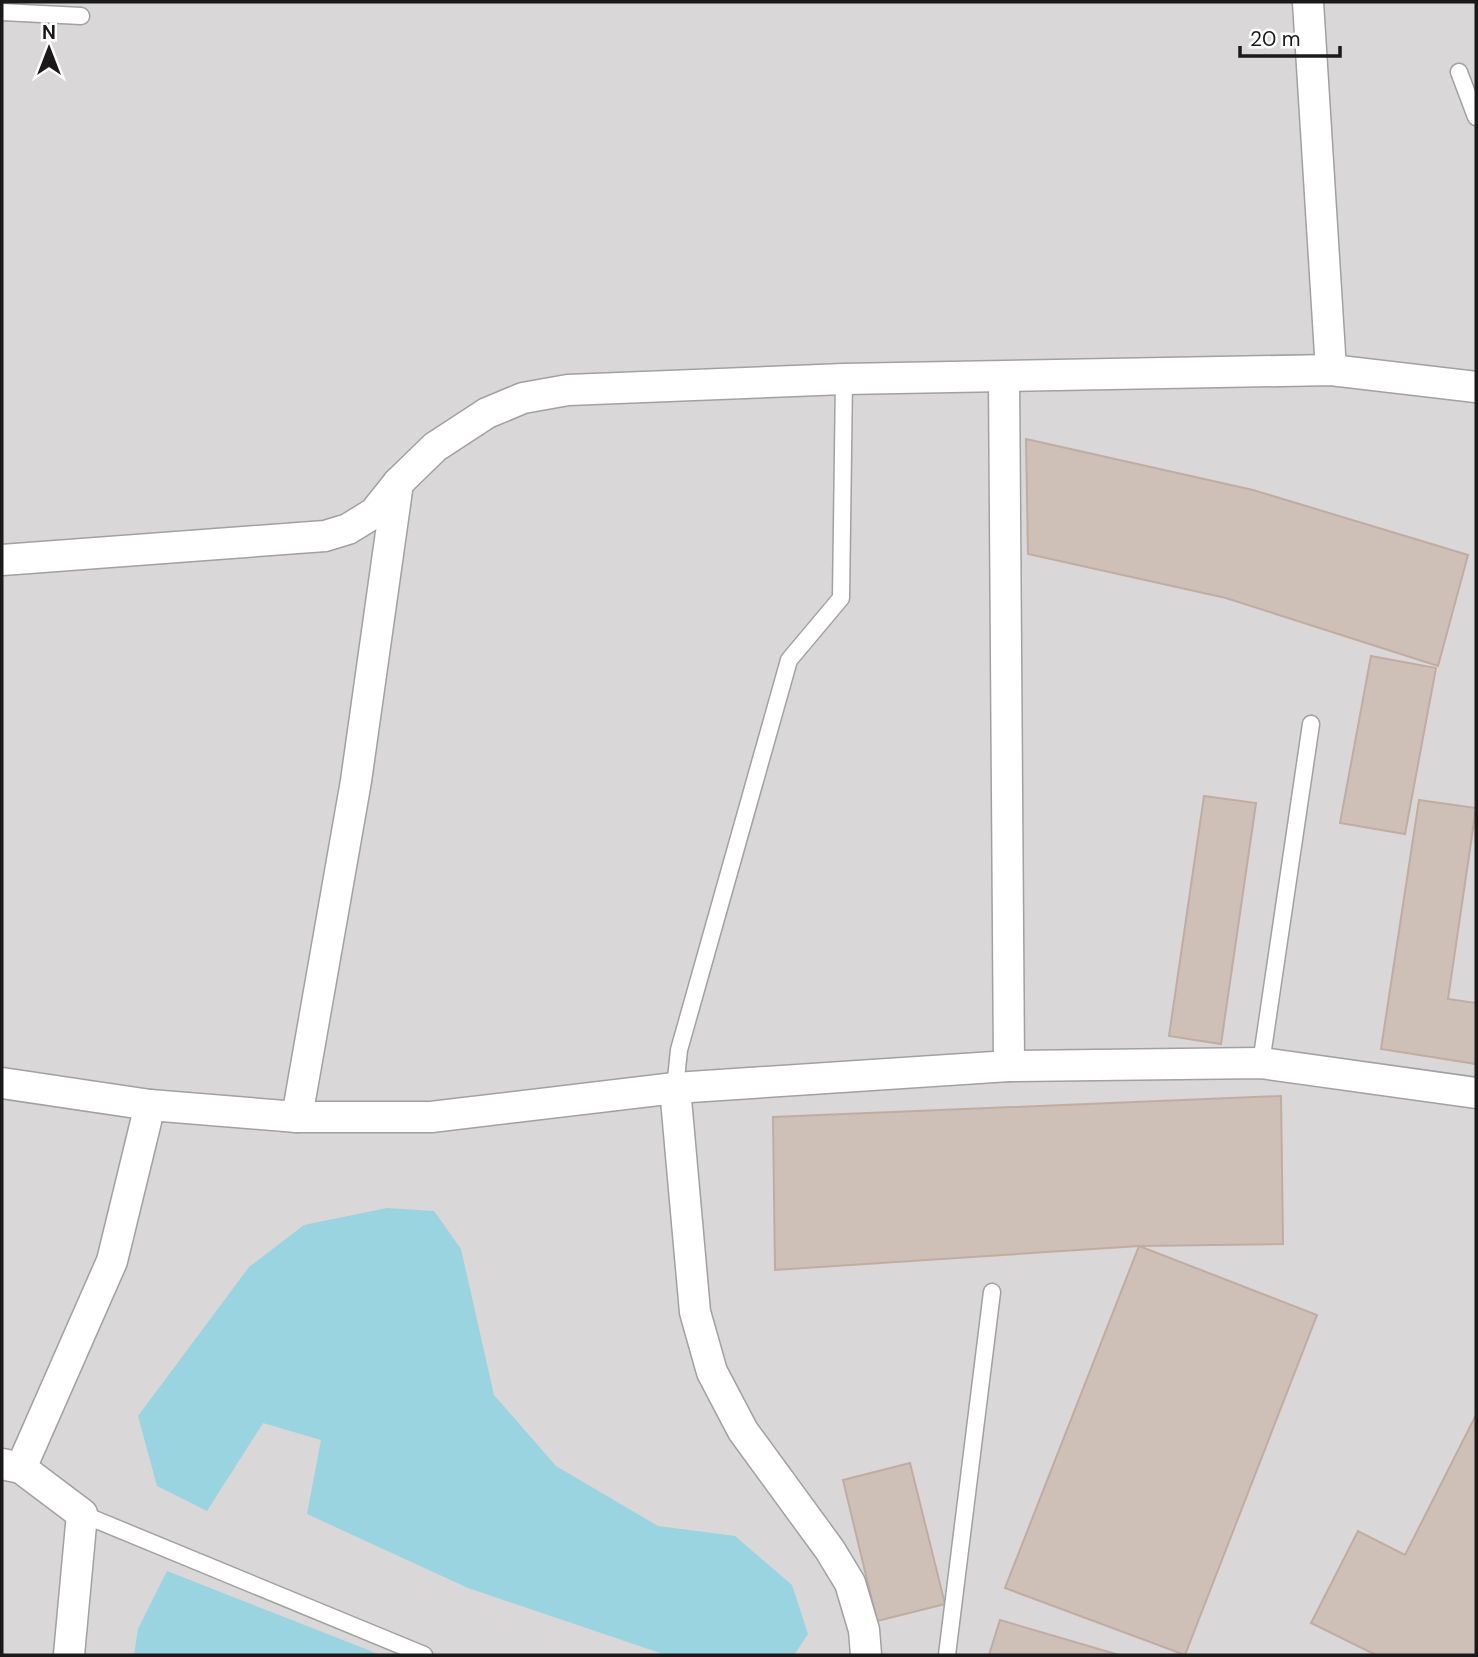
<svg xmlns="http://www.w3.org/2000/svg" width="1478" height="1657" viewBox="0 0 1478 1657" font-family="'DM Sans',sans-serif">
<rect width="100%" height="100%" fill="#eee8de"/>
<rect fill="#d9d7d7" x="2" y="2" width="1474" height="1653"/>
<g fill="#9ad4e0">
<polygon points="387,1208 434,1211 461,1249 494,1395 556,1466 658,1526 735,1536 792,1585 808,1634 794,1655 666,1655 468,1588 307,1514 321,1440 263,1423 207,1511 157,1486 138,1416 249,1267 304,1225"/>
<polygon points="167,1571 381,1655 134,1655 138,1629"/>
</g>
<g fill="#cec0b7" stroke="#c0aca0" stroke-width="2">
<polygon points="1026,439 1253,490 1468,555 1438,666 1226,598 1028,554"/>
<polygon points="1371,656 1436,668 1405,834 1340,823"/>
<polygon points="1204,796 1256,803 1221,1044 1169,1036"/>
<polygon points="1419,800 1476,808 1448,999 1476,1003 1476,1064 1381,1049"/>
<polygon points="1281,1096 1283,1244 1139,1246 775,1270 773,1117"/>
<polygon points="1139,1246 1317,1315 1185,1655 1005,1588"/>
<polygon points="1476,1415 1476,1655 1376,1655 1311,1623 1358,1531 1405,1555"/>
<polygon points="910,1463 945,1604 877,1621 843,1480"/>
<polygon points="1000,1620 1119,1655 989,1655"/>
</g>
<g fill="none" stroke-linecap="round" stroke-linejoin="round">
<g stroke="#a1a1a1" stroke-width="19">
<g id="service">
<polyline points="2,12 81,16"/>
<polyline points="1459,72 1476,117"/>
<polyline points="1261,1063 1311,724"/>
<polyline points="675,1088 679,1050 789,660 841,598 844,379"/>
<polyline points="82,1514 424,1655"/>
<polyline points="947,1655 992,1292"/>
</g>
</g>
<g stroke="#a1a1a1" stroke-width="33">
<g id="minor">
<polyline points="1308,2 1331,370"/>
<polyline points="1004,377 1009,1066"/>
<polyline points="2,560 325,536 348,529 374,513 398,483 435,447 487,413 523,398 568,390 844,379 1331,370 1476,387"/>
<polyline points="2,1083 150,1105 297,1117 431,1117 675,1088 1009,1066 1261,1063 1476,1093"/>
<polyline points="675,1088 695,1312 712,1372 743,1431 830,1550 850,1583 864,1630 866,1655"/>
<polyline points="297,1117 356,781 398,483"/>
<polyline points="2,1464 21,1468 82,1514 69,1655"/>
<polyline points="21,1468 112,1261 150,1105"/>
</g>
</g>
<use href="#service" stroke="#fff" stroke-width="16"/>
<use href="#minor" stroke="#fff" stroke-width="30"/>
</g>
<rect width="1478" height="1657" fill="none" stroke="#1a1a1a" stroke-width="7"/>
<g transform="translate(49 49)" stroke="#ffffff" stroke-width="5" paint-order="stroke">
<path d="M0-5L12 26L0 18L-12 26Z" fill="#1a1a1a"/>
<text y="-10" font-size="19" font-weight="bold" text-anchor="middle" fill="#1a1a1a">N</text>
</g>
<path d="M1240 46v10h100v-10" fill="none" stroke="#1a1a1a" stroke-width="3.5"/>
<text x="1250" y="46" font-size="21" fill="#1a1a1a" stroke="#ffffff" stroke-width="5" paint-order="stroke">20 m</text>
</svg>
